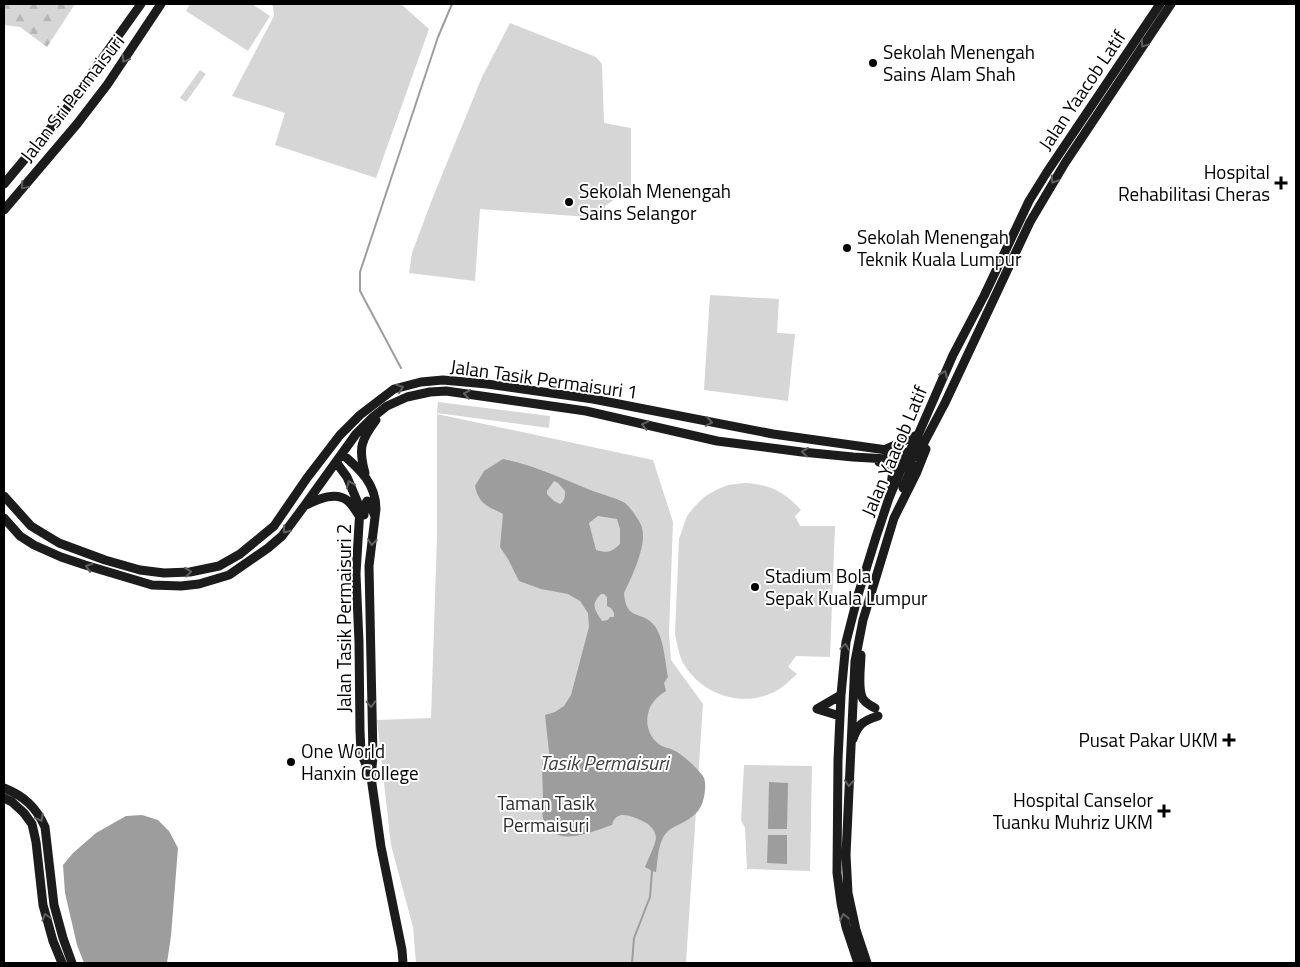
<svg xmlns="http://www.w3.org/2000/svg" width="1300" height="967" font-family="'Titillium Web',sans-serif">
	<defs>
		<pattern id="forest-firs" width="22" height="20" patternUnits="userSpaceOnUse" patternTransform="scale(1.25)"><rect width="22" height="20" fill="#d6d6d6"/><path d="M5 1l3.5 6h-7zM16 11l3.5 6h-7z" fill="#b6b6b6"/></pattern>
	</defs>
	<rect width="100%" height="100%" fill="#fff"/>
	<path fill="url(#forest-firs)" d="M4,4h71l-28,43 -27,-20 -16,-2z"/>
	<path fill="#d6d6d6" d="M190,4h62l18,12 -22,35 -62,-40z
		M270,4h131l28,25 -53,149 -101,-33 10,-32 -53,-17 42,-80 -1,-10z
		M510,23l86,34 6,7 2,59 27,5v64l-13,5 -13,9 -3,12 -122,-9 -5,72 -66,-8 3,-20 19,-51 51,-125z
		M200,70l6,4 -20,28 -6,-4z
		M710,295l69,4 -2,34 18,1 -7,67 -84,-11z
		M438,402l112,14 -1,12 -112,-15z
		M437,414l216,46 20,62 -4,111 2,27 32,44 -17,259h-270l-3,-36 -22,-82 -14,-125 54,-2 6,-182z
		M744,483c25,1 40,8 57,27l-6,6 5,10h35l-5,131 -34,-1 -8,11 9,7c-8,7 -15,15 -25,19 -33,15 -73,0 -90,-32 -4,-9 -5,-18 -7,-27l4,-95 8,-23 7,-9 10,-10 12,-7 12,-5z
		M744,765l68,1 -2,105 -63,-2 -2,-41 -4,-8z"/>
	<path fill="#9d9d9d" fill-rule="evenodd" d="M503,459c31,6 60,20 90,32 8,3 26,8 32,12 5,4 16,19 17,25 5,17 -10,49 -18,65 2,29 18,17 30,32 10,13 11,36 14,52l-4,6 2,8c-9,6 -16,12 -18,23 -3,13 3,26 14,32 4,2 8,2 11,4 7,2 28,21 31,28 2,5 1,14 0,19 -3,15 -11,20 -24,27 -4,2 -9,4 -13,8 -9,9 -9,27 -11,40l-4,-1 -7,-4c3,-8 11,-23 11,-30 -2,-12 -12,-16 -23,-20 -9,-3 -18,-4 -21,8 -21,7 -59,25 -69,-7 -1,-4 0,-11 0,-16 0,-13 -1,-26 -1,-39l8,-2 -5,-46 10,-3 9,-6 7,-11 18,-68 -1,-14 -8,-12 -12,-7 -27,-5 -22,-8 -11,-22 -8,-12 3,-33c-15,-8 -24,-9 -28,-28l9,-15zM554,481l4,2 7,8c0,5 0,10 -5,13l-6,-3 -7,-7v-3zM598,516l19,3 3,10v15c-9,9 -13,9 -24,6l-7,-27zM601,594h3l3,3v9l4,2 3,5v4h-4l-2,3 -6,1c-7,-11 -12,-16 -1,-27z
		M769,782l19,1 -1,46h-19z
		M142,815l16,5 11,11 9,17 -7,88 -4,27h-83l-7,-18 -12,-52 -2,-28 10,-12 23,-20 30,-17z
		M768,835h19v29l-20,-1z"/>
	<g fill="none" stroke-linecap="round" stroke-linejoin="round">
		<path stroke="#9d9d9d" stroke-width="2" d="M401,368l-41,-77v-19l78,-235 14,-33
			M632,963l2,-25 16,-41 2,-26"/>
		<path stroke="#1c1c1c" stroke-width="9" d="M4,184l60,-72 77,-108
			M4,210l73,-86 30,-39 54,-81
			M944,405l86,-183 35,-59 106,-159
			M886,449l31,-14
			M342,454c18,15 34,30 34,55l-7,57 4,191 -2,20 10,70 21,103 1,13
			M336,462l11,15 13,31 -4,66 3,68 1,89 1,21 9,23
			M879,462l8,1 6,7 -2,15
			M365,473c-7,-25 -4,-33 11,-53
			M903,488c4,-10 12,-23 7,-33
			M4,496l27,30 28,17 46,17 35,10 24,3 26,-1 29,-6 21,-12 34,-28 33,-48 33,-43 20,-20 34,-26 27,-7 22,-2 44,4 106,15 180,35 135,19
			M306,505c13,-6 30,-14 42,-4 5,4 8,11 12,16
			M364,515l1,-10 2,-4 3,1 4,12
			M4,518l16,18 14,9 27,12 24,8 67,20 29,1 18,-2 30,-9 39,-27 14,-12 23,-31 51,-71 17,-17 14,-11 20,-9 23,-5 16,-1 140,20 131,30 85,11 51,5 52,3 12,-4 29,-55
			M861,655c0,11 -4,34 2,44 3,4 8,7 12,9
			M817,709l24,-14
			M817,709l23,7
			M853,739c5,-15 10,-18 25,-23
			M4,788c20,8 32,19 41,39l9,78 9,33 9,25
			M4,798l8,4 12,11 8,11 4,18 7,63 10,36 9,22
			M858,963l-12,-36 -5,-24 -4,-30 1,-113 3,-65 5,-53 12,-47 18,-58 13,-39 16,-38 13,-25 35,-80 31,-59 45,-95 18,-29 113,-168
			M867,963l-11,-33 -8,-37 -2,-38 9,-194 8,-41 31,-102 22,-44 10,-25"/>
	</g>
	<defs><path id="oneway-chevron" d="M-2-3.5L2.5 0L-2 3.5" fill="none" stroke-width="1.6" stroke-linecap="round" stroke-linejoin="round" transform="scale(1.25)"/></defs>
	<g stroke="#606060">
		<use href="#oneway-chevron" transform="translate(1144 44) rotate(124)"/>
		<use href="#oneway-chevron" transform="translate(125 59) rotate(123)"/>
		<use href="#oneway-chevron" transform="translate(1054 180) rotate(122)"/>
		<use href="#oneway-chevron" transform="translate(24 186) rotate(130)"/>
		<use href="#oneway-chevron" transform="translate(944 374) rotate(-66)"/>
		<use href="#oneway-chevron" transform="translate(400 388) rotate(-19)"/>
		<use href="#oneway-chevron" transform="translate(467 394) rotate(-172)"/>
		<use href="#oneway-chevron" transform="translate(709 422) rotate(11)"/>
		<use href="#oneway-chevron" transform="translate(645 425) rotate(-167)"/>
		<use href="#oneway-chevron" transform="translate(805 452) rotate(-174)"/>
		<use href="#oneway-chevron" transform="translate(350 484) rotate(-113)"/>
		<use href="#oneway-chevron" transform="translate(286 530) rotate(129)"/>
		<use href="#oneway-chevron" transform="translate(372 542) rotate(97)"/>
		<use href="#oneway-chevron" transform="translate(89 567) rotate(-162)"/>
		<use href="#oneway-chevron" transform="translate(188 572) rotate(-6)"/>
		<use href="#oneway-chevron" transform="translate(845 647) rotate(-82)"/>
		<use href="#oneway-chevron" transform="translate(371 704) rotate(88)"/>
		<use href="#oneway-chevron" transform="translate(849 783) rotate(93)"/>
		<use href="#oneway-chevron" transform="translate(40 818) rotate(62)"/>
		<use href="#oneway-chevron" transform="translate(46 917) rotate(-106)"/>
		<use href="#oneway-chevron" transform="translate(844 917) rotate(-102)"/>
	</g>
	<g fill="#000" stroke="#fff" stroke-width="2">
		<circle cx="873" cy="63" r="5"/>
		<path d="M1278.5 175.5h5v5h5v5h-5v5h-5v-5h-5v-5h5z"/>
		<circle cx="569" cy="202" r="5"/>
		<circle cx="847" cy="248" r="5"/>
		<circle cx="755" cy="587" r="5"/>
		<path d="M1226.5 732.5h5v5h5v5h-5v5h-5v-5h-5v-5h5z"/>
		<circle cx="291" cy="762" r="5"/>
		<path d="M1161.5 803.5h5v5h5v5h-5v5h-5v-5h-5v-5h5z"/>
	</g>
	<g text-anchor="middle" stroke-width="4" stroke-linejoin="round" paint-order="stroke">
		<g font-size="19" fill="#000" stroke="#fff" text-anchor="start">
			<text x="883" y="59">Sekolah Menengah<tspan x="883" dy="22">Sains Alam Shah</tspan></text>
			<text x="1270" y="179" text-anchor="end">Hospital<tspan x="1270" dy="22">Rehabilitasi Cheras</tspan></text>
			<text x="579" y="198">Sekolah Menengah<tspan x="579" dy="22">Sains Selangor</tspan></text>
			<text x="857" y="244">Sekolah Menengah<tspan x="857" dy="22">Teknik Kuala Lumpur</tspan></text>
			<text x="765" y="583">Stadium Bola<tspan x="765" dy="22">Sepak Kuala Lumpur</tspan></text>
			<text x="1218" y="747" text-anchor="end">Pusat Pakar UKM</text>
			<text x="301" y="758">One World<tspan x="301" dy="22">Hanxin College</tspan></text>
			<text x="1153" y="807" text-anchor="end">Hospital Canselor<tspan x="1153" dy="22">Tuanku Muhriz UKM</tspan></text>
		</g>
		<g font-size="19" fill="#000" stroke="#fff">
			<text transform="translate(1082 90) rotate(-56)" y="7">Jalan Yaacob Latif</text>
			<text transform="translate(72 98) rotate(-52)" y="7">Jalan Sri Permaisuri</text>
			<text transform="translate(544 379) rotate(8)" y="7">Jalan Tasik Permaisuri 1</text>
			<text transform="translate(894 451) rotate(-67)" y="7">Jalan Yaacob Latif</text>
			<text transform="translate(344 618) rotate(-90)" y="7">Jalan Tasik Permaisuri 2</text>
		</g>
		<g font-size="19" fill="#2d2d2d" stroke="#fff">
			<text x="546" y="810">Taman Tasik<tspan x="546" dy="22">Permaisuri</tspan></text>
		</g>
		<g font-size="20" font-style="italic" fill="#3e3e3e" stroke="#fff">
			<text x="604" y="770">Tasik Permaisuri</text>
		</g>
	</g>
	<rect width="1300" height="967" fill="none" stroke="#000000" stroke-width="10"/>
</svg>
